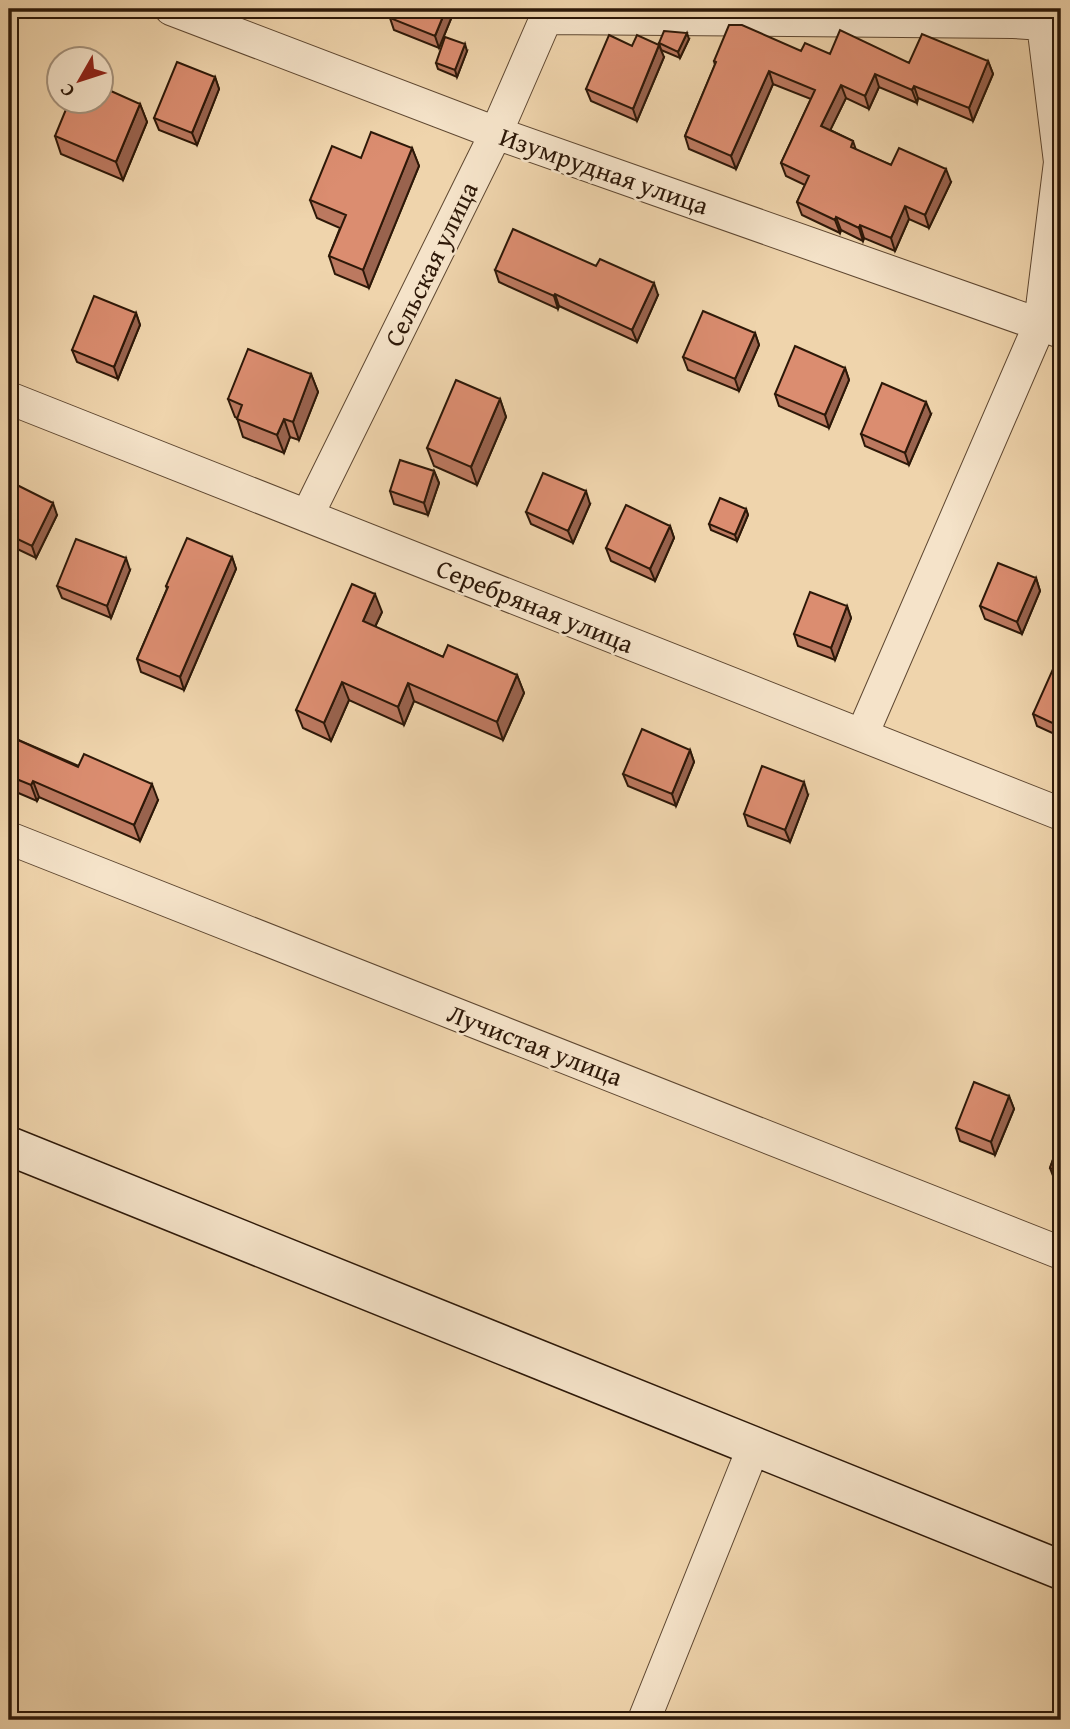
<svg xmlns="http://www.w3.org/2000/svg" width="1070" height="1729" font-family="'Gentium Book Plus',serif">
	<rect width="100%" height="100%" fill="#efd4ac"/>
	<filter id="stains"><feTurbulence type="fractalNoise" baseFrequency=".00286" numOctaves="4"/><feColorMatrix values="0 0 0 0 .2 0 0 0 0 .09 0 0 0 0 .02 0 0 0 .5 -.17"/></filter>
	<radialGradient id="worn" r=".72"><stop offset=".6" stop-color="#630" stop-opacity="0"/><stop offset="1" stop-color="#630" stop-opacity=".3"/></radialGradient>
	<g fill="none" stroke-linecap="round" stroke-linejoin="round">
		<defs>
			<path id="minor" d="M171,9l325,124 565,199
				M546,18l467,4 30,2 18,5
				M9,398l1052,416
				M307,516l189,-383 50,-115v-9
				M862,735l178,-411 20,-162 -17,-138 1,-15
				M9,838l1052,415
				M644,1720l110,-274"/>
			<path id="secondary" d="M9,1146l1052,424"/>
		</defs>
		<use href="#minor" stroke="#5e4731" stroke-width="34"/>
		<use href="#secondary" stroke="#2d1808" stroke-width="41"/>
		<use href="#minor" stroke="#f5e3c9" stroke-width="32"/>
		<use href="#secondary" stroke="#f5e3c9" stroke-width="38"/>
	</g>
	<path fill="#bc7960" stroke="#2d1808" stroke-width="2" d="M455,9l-16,39 -45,-18 -4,-12z
		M689,39l-9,19 -19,-8 -2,-7z
		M632,46l32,11 -27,64 -46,-20 -5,-12z
		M467,51l-10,26 -19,-8 -2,-6z
		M801,51l108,12 79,-2 5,13 -20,47 -55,-23 -1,5 -38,-16 -10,22 -23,-11 -16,32 23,11 3,9 35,15 60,17 -22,46 -20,-9 -14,32 -31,-13 -1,3 -22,-11 -1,3 -38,-18 -5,-13 8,-17 -19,-9 -5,-13 30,-64 -38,-15 -37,85 -47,-20 -4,-13 30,-71 -1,-4z
		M215,77l4,12 -22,56 -38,-15 -5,-12z
		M140,104l7,18 -24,58 -62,-26 -6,-18z
		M412,148l7,18 -50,122 -34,-14 -6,-18 11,-28 -23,-10 -7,-18 51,-42z
		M495,270l163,25 -21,47 -78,-36 -1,3 -59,-27z
		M136,313l4,12 -22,54 -41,-17 -5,-12z
		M755,333l4,12 -20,46 -51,-21 -5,-13z
		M845,368l4,12 -20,48 -50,-22 -4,-12z
		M311,374l7,18 -19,48 -9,-3 -6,16 -41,-16 -6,-19 -2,-1 -7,-18z
		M500,399l6,18 -29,68 -43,-19 -7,-18z
		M931,414l-22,51 -44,-19 -4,-12z
		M434,471l5,12 -11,32 -34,-11 -4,-13z
		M9,481l48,34 -21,43 -27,-13z
		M590,504l-17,39 -42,-19 -5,-12z
		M746,509l2,6 -11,26 -26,-11 -2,-6z
		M670,526l4,12 -19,43 -44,-20 -5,-13z
		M232,557l4,12 -52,121 -43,-18 -4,-13 30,-70 -1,-3z
		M130,570l-19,48 -49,-20 -5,-12z
		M1036,578l4,13 -18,43 -37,-15 -5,-13z
		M847,606l4,12 -16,42 -37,-14 -4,-12z
		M382,612l-7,15 68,30 74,18 7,18 -21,47 -89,-39 -10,24 -55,-25 -18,41 -28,-13 -7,-18z
		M1061,673v64l-24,-11 -4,-12z
		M9,736l149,64 -18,41 -101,-44 -2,4 -28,-12z
		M690,750l4,12 -18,44 -48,-20 -5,-12z
		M808,795l-18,47 -42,-16 -4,-12z
		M1009,1096l5,13 -19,46 -35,-14 -4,-13z
		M1061,1137v46l-6,-2 -5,-13z"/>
	<path fill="#99634e" stroke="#2d1808" stroke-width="2" d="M446,9h9l-16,39 -4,-12z
		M687,33l2,6 -9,19 -2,-6z
		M465,44l2,7 -10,26 -2,-7z
		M659,45l5,12 -27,64 -4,-12z
		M988,61l5,13 -20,47 -4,-13z
		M769,71l4,13 -37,85 -5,-13z
		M875,74l4,13 -10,22 -4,-13z
		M215,77l4,12 -22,56 -5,-12z
		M841,85l5,13 -20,41 -5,-13z
		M914,86l4,12 -1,5 -5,-13z
		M140,104l7,18 -24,58 -7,-18z
		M412,148l7,18 -50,122 -6,-18z
		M946,169l5,13 -22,46 -4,-13z
		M905,206l4,13 -14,32 -4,-13z
		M836,217l5,13 -1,3 -5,-13z
		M860,225l4,13 -1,3 -4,-13z
		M654,283l4,12 -21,47 -5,-12z
		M555,294l4,12 -1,3 -4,-13z
		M136,313l4,12 -22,54 -4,-12z
		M755,333l4,12 -20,46 -4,-12z
		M845,368l4,12 -20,48 -4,-13z
		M311,374l7,18 -19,48 -6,-18z
		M500,399l6,18 -29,68 -6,-18z
		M926,402l5,12 -22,51 -4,-12z
		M284,419l6,18 -6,16 -7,-18z
		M434,471l5,12 -11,32 -4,-12z
		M586,491l4,13 -17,39 -5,-12z
		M53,503l4,12 -21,43 -4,-12z
		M746,509l2,6 -11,26 -2,-6z
		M670,526l4,12 -19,43 -5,-12z
		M232,557l4,12 -52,121 -4,-13z
		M126,558l4,12 -19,48 -4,-12z
		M1036,578l4,13 -18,43 -5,-12z
		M375,594l7,18 -13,27 -6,-18z
		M847,606l4,12 -16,42 -4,-12z
		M517,675l7,18 -21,47 -6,-18z
		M342,682l7,18 -18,41 -7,-18z
		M408,683l6,18 -10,24 -6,-18z
		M690,750l4,12 -18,44 -4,-12z
		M33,781l6,16 -2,4 -6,-16z
		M804,782l4,13 -18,47 -5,-12z
		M152,784l6,16 -18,41 -6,-16z
		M1009,1096l5,13 -19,46 -4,-13z"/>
	<path fill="#db8d70" stroke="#2d1808" stroke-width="2" d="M393,9h53l-11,27 -45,-18z
		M729,25h13l59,26 4,-8 25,11 10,-24 69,33 13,-29 66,27 -19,47 -55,-22 -2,4 -37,-16 -10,22 -24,-11 -20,41 32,15 -2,6 40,18 8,-17 47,21 -21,46 -20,-9 -14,32 -31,-13 -1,3 -23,-11 -1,3 -38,-18 12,-26 -28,-13 34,-73 -46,-19 -38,85 -46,-20 31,-74 -2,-1z
		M664,31l23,2 -9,19 -19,-9z
		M609,35l23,11 5,-11 22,10 -26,64 -47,-20z
		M445,37l20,7 -10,26 -19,-7z
		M177,62l38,15 -23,56 -38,-15z
		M102,87l38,17 -24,58 -61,-26 14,-34h33z
		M371,132l41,16 -49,122 -34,-14 17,-41 -36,-15 22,-54 29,12z
		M513,229l83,37 4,-7 54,24 -22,47 -77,-36 -1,2 -59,-26z
		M94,296l42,17 -22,54 -42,-17z
		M703,311l52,22 -20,46 -52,-22z
		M795,346l50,22 -20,47 -50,-21z
		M248,349l63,25 -18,48 -9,-3 -7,16 -40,-16 5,-14 -14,-6z
		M456,380l44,19 -29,68 -44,-19z
		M882,383l44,19 -21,51 -44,-19z
		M400,460l34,11 -10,32 -34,-12z
		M543,473l43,18 -18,40 -42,-19z
		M9,481l44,22 -21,43 -23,-11z
		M720,498l26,11 -11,26 -26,-11z
		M626,505l44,21 -20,43 -44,-21z
		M187,538l45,19 -52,120 -43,-18 31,-72 -2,-1z
		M76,539l50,19 -19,48 -50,-20z
		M998,563l38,15 -19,44 -37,-16z
		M352,584l23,10 -12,27 80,36 5,-12 69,30 -20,47 -89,-39 -10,24 -56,-25 -18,41 -28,-13z
		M810,592l37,14 -16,42 -37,-14z
		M1053,669l8,4v54l-28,-13z
		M642,729l48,21 -18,44 -49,-20z
		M9,736l69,31 6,-13 68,30 -18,41 -101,-44 -2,4 -22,-9z
		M762,766l42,16 -19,48 -41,-16z
		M974,1082l35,14 -18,46 -35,-14z
		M1061,1137v35l-11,-4z"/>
	<g text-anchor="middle" stroke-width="5" stroke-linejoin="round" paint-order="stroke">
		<g font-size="26" fill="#2d1808" stroke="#f5e3c9">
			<text transform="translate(604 171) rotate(19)" y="9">Изумрудная улица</text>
			<text transform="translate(431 264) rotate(-64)" y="9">Сельская улица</text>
			<text transform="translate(535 606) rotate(22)" y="9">Серебряная улица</text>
			<text transform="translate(535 1045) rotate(21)" y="9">Лучистая улица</text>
		</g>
	</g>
	<rect width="1070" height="1729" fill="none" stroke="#efd4ac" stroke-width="35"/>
	<rect x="10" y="10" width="1049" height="1708" fill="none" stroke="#2d1808" stroke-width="3.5"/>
	<rect x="18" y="18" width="1035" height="1694" fill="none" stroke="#2d1808" stroke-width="2"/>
	<g transform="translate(80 80) rotate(231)"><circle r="33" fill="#f5e3c9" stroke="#a5927c" stroke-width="2"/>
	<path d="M0-5L12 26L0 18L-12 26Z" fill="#8f2418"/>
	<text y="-10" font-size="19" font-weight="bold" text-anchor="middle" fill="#2d1808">С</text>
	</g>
	<rect width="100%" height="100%" filter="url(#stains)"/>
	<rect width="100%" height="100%" fill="url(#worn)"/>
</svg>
